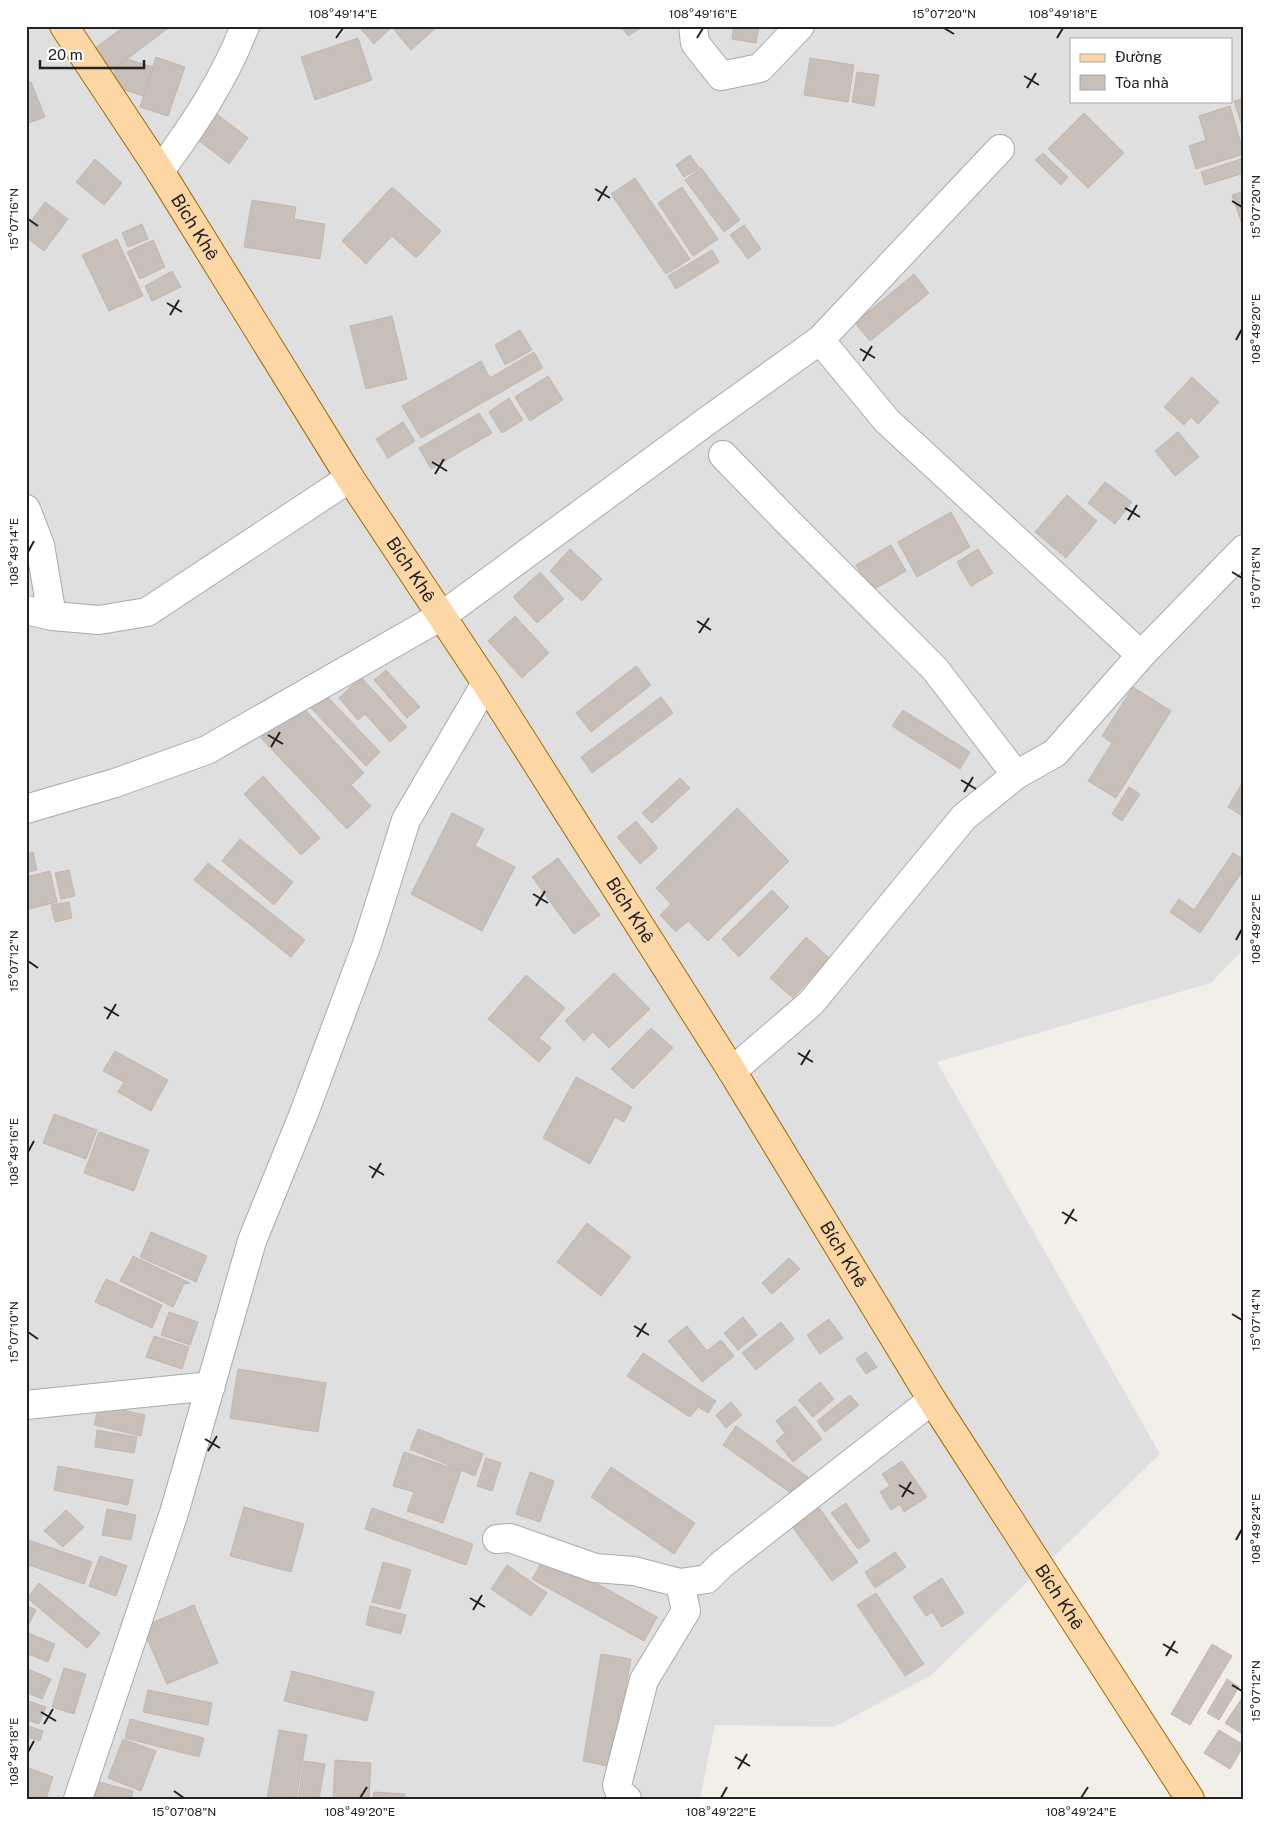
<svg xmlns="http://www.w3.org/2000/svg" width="1270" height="1825" font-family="'Public Sans',sans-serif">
	<rect width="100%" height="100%" fill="#f2efe9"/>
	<path fill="#e0dfdf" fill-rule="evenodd" d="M26,26h1218v923l-33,34 -274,79 223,392 -230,222 -96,51 -119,-2 -15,74h-674zM1071,39h160v62h-160z"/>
	<path fill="#c7bfb8" stroke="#c4b6ab" d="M125,26h46l-60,45 -17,-22z
		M361,26h30l1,1 -18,17 -14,-16z
		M391,26h20l-11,11z
		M411,26h27l-27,24 -11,-13z
		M621,26h23l-16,10z
		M734,26h25l-3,17 -24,-4z
		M358,38l14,42 -57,20 -14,-43z
		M156,57l29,10 -17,49 -28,-9z
		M810,58l44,7 -6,37 -44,-7z
		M127,59l26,8 -10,29 -33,-11 6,-17z
		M857,72l22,3 -5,31 -22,-4z
		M31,82l14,35 -19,7v-41z
		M1244,98v34l-10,-31z
		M1230,106l14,48 -48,15 -7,-23 17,-6 -7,-24z
		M1084,113l40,40 -36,35 -40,-39z
		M217,114l31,24 -19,26 -31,-24z
		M1043,153l25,24 -7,8 -26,-25z
		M690,155l9,13 -15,9 -8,-12z
		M1244,158v15l-39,12 -4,-13z
		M95,159l27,24 -18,22 -28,-23z
		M701,168l39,52 -16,12 -39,-52z
		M635,178l55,81 -24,15 -55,-80z
		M392,187l49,44 -25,27 -24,-22 -26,28 -24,-23z
		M682,187l36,52 -25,17 -35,-53z
		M1244,191v39l-12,-35z
		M252,200l44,7 -2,12 31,5 -5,35 -76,-12z
		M45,202l23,17 -24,32 -18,-14v-9z
		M142,224l6,15 -20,8 -6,-14z
		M744,225l17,24 -13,10 -18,-24z
		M117,239l26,57 -34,15 -27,-56z
		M153,240l12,27 -25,12 -13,-27z
		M712,250l7,12 -43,27 -8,-13z
		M172,271l9,16 -29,14 -7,-15z
		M914,274l15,19 -59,48 -15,-18z
		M392,316l15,63 -41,10 -16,-63z
		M520,330l12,20 -27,15 -10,-20z
		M534,352l9,16 -122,70 -19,-32 79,-45 9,17z
		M548,376l15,24 -33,21 -15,-24z
		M1192,377l27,25 -21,22 -7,-7 -7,8 -20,-18z
		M509,398l14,22 -21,13 -13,-21z
		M479,413l13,20 -61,36 -12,-21z
		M403,422l12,19 -27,17 -12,-19z
		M1178,432l21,25 -24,19 -20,-25z
		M1105,482l27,20 -17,22 -27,-21z
		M1067,495l30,26 -31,37 -31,-26z
		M951,512l19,35 -53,30 -19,-35z
		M891,545l15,26 -35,20 -15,-26z
		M570,549l32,30 -20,22 -32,-30z
		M978,549l15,24 -22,13 -14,-24z
		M540,572l24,27 -27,24 -24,-26z
		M515,616l34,37 -27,25 -34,-37z
		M636,666l15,19 -60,47 -15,-19z
		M386,670l34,37 -13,11 -33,-38z
		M361,677l46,50 -17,15 -25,-28 -7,6 -19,-22z
		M1133,687l38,24 -55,87 -28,-17 24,-38 -10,-7z
		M324,693l56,59 -14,14 -56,-59z
		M661,697l12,16 -81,60 -11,-16z
		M299,703l65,70 -13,12 20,21 -24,23 -86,-91z
		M903,710l67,42 -10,17 -68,-43z
		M263,776l57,62 -19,17 -57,-61z
		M680,778l10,10 -38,35 -10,-10z
		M1244,780v37l-16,-10z
		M1129,787l11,7 -18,27 -10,-7z
		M737,808l52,53 -81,80 -20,-20 -12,11 -16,-17 11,-11 -15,-16z
		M452,813l32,16 -9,17 40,21 -33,64 -71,-37z
		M636,821l22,27 -18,16 -23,-27z
		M240,839l53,43 -19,23 -52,-44z
		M33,852l4,18 -11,3v-19z
		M1233,853l11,7v9l-44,64 -30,-21 9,-13 15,11z
		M558,858l42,57 -26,19 -42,-57z
		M208,863l97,77 -14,17 -97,-77z
		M69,870l6,26 -14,3 -6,-26z
		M50,871l7,31 -31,8v-33z
		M772,890l17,17 -50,50 -17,-18z
		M69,902l3,16 -17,4 -4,-17z
		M806,937l23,21 -36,40 -23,-20z
		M614,973l36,36 -41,39 -16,-16 -9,9 -19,-20z
		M526,975l39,33 -26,30 12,10 -12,14 -51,-43z
		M651,1028l22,20 -40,41 -22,-20z
		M115,1051l53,29 -17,31 -33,-19 6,-10 -21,-11z
		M576,1077l56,30 -8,15 -9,-5 -25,47 -47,-26z
		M54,1114l43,16 -11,29 -43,-16z
		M99,1132l50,18 -15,41 -50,-18z
		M587,1223l44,34 -30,39 -44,-34z
		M151,1232l56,24 -11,26 -56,-25z
		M133,1256l57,27 -6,1 -11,23 -53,-26z
		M789,1258l11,11 -28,25 -10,-11z
		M106,1279l56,26 -10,23 -57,-26z
		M169,1312l29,10 -8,23 -29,-10z
		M743,1317l14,18 -19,15 -14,-17z
		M829,1319l14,19 -23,16 -13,-19z
		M781,1322l13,17 -38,31 -14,-17z
		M687,1326l20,25 14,-11 13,16 -32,26 -34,-41z
		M154,1336l35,11 -7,22 -36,-12z
		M866,1352l11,15 -11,7 -10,-15z
		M643,1353l73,48 -8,12 -10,-6 -8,10 -63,-41z
		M238,1369l88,14 -8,49 -88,-14z
		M820,1382l14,17 -21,18 -15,-17z
		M850,1395l9,10 -34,27 -8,-11z
		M731,1402l11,13 -16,13 -10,-13z
		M99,1405l46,10 -4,21 -47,-11z
		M795,1406l27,33 -29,23 -17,-21 9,-8 -9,-12z
		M736,1426l72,51 -13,19 -72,-51z
		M418,1429l65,25 -8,22 -65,-27z
		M97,1430l40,7 -3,16 -39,-6z
		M404,1452l57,19 -18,52 -36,-12 7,-19 -21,-6z
		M486,1458l15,5 -9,28 -15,-5z
		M902,1461l25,36 -23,15 -4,-8 -9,6 -11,-18 10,-6 -8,-12z
		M58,1466l75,14 -5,25 -74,-15z
		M611,1467l84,56 -21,31 -83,-57z
		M530,1472l24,9 -14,41 -24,-8z
		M846,1503l24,38 -12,8 -27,-36z
		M817,1505l41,57 -26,19 -41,-56z
		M244,1507l60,17 -13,48 -61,-16z
		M372,1508l101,36 -7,21 -101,-36z
		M107,1509l29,6 -5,25 -29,-5z
		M66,1510l18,17 -21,20 -19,-16z
		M26,1539l66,23 -8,22 -58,-20z
		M895,1552l11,15 -31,21 -10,-16z
		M546,1555l111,62 -13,24 -112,-62z
		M100,1556l27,10 -11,30 -27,-10z
		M383,1562l28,8 -11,39 -28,-7z
		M507,1565l40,28 -16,23 -40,-27z
		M942,1578l22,35 -22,14 -10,-15 -6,4 -13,-19z
		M39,1583l61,50 -13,15 -60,-50z
		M876,1593l48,71 -19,12 -48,-71z
		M26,1605l10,5 -10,20z
		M194,1605l24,58 -51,21 -25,-57z
		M370,1606l36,9 -5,19 -35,-9z
		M26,1632l29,12 -7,18 -22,-9z
		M1212,1644l20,12 -42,69 -19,-11z
		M601,1654l30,5 -19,108 -29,-6z
		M26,1668l25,11 -9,20 -16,-7z
		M64,1668l22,6 -12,40 -22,-7z
		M292,1671l82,21 -7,29 -83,-20z
		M1227,1679l12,8 -20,33 -12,-7z
		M148,1690l64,13 -4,22 -65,-13z
		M1244,1695v40l-19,-12z
		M26,1700l20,7 -7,17 -13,-4z
		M130,1719l74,19 -5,19 -74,-19z
		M26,1725l17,6 -3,10 -14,-4z
		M279,1730l28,5 -11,64h-29z
		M1219,1730l25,15 -14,24 -26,-16z
		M123,1739l33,12 -15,40 -33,-13z
		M335,1760l36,3 -2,36h-36z
		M304,1761l21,3 -6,35h-21z
		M26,1767l27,10 -7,22h-8l-12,-4z
		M99,1782l34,9 -2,8h-37z
		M374,1792l31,2v5h-32z"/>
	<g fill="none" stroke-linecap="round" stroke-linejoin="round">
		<defs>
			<path id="minor" d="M693,26l2,17 26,33 39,-8 40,-42
				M160,171c33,-45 65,-92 85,-145
				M820,340l67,81 254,234
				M723,455l62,64 150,150 81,106
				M26,509l14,36 12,71
				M26,610l26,6 47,4 48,-8 203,-134
				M26,809l89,-26 92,-33 236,-135 264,-194 113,-81 180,-191
				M732,1071l79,-68 153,-186 52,-42 39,-22 86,-98 103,-106
				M26,1405l185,-19
				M497,1539l13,-1 85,30 39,3 46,12 27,-4 14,-14 211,-165
				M78,1799l96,-286 78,-272 52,-128 63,-169 39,-124 80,-137
				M627,1799l-7,-6 -3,-8 27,-105 42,-69 -6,-28"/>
			<g id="major">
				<path id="s1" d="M64,26l96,145 190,307 136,205 246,388 200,329 258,399"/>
			</g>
		</defs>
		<use href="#minor" stroke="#a9a9a9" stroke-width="30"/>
		<use href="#major" stroke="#a06b00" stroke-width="30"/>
		<use href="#minor" stroke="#fff" stroke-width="28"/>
		<use href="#major" stroke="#fcd6a4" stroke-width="28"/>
	</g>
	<path fill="none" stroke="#222" stroke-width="2" d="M944,28l10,6M336,38l7,-10M697,38l6,-10M1057,38l6,-10M1024,76l15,9M1027,88l9,-15M595,189l15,9M598,201l9,-15M1232,201l10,6M28,219l10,7M167,303l15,9M170,315l9,-15M1236,340l6,-11M860,349l15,9M863,361l9,-15M432,462l15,9M435,474l9,-15M1125,508l15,9M1128,520l9,-15M28,552l6,-11M1232,572l10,6M697,621l14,9M699,633l10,-15M268,735l15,9M271,747l9,-15M961,780l15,9M964,792l9,-15M533,894l15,9M536,906l9,-15M1236,940l6,-11M28,961l10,7M104,1007l15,9M107,1019l9,-15M798,1053l15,9M801,1065l9,-15M28,1152l6,-11M369,1166l15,9M372,1178l9,-15M1062,1212l15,9M1065,1224l9,-15M1232,1314l10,6M634,1326l15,9M28,1332l10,7M637,1337l9,-14M205,1439l15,9M208,1451l9,-15M899,1485l15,9M902,1497l9,-15M1236,1540l6,-11M470,1598l15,9M473,1610l9,-15M1163,1644l15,9M1166,1656l9,-15M1232,1685l10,6M41,1712l15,9M44,1724l9,-15M28,1752l6,-11M735,1757l15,9M738,1769l9,-15M174,1791l10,7M360,1798l7,-11M721,1798l6,-11M1081,1798l7,-11"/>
	<g text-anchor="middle" stroke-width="5" stroke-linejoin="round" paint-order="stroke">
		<g font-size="18" fill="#222" stroke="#fff">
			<text dy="6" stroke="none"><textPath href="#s1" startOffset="240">Bích Khê</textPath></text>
			<text dy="6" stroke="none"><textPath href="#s1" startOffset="645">Bích Khê</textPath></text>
			<text dy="6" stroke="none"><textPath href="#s1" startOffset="1050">Bích Khê</textPath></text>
			<text dy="6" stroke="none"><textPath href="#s1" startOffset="1455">Bích Khê</textPath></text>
			<text dy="6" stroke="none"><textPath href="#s1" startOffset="1860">Bích Khê</textPath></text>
		</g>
	</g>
	<rect width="1270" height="1825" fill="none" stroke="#ffffff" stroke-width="55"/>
	<rect x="1070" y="38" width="162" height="65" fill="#ffffff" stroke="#a7a7a7"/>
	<rect x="1080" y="54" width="25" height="8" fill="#fcd6a4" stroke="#a7a7a7"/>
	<text x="1115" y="62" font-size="15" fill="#222222">Đường</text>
	<rect x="1080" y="75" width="25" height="15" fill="#c7bfb8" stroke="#a7a7a7"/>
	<text x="1115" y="88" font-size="15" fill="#222222">Tòa nhà</text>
	<path d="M40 60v8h104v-8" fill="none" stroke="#222222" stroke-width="2.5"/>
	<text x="48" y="60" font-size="15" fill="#222222" stroke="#ffffff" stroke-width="4" paint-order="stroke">20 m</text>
	<rect x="28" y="28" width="1214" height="1770" fill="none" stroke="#222" stroke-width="2"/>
	<g font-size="12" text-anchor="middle" fill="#222">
		<text x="343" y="18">108°49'14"E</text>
		<text x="703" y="18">108°49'16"E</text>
		<text x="944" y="18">15°07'20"N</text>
		<text x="1063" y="18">108°49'18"E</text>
		<text transform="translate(1256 207) rotate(-90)" y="4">15°07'20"N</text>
		<text transform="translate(14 219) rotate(-90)" y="4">15°07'16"N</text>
		<text transform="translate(1256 329) rotate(-90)" y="4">108°49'20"E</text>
		<text transform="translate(14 552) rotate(-90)" y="4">108°49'14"E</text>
		<text transform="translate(1256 578) rotate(-90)" y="4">15°07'18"N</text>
		<text transform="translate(1256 929) rotate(-90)" y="4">108°49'22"E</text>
		<text transform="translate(14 961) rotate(-90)" y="4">15°07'12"N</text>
		<text transform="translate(14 1152) rotate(-90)" y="4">108°49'16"E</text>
		<text transform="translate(1256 1320) rotate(-90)" y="4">15°07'14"N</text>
		<text transform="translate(14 1332) rotate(-90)" y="4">15°07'10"N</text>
		<text transform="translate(1256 1529) rotate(-90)" y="4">108°49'24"E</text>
		<text transform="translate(1256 1691) rotate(-90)" y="4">15°07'12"N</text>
		<text transform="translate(14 1752) rotate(-90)" y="4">108°49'18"E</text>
		<text x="184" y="1816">15°07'08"N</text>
		<text x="360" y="1816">108°49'20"E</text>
		<text x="721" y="1816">108°49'22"E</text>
		<text x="1081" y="1816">108°49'24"E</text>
	</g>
</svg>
